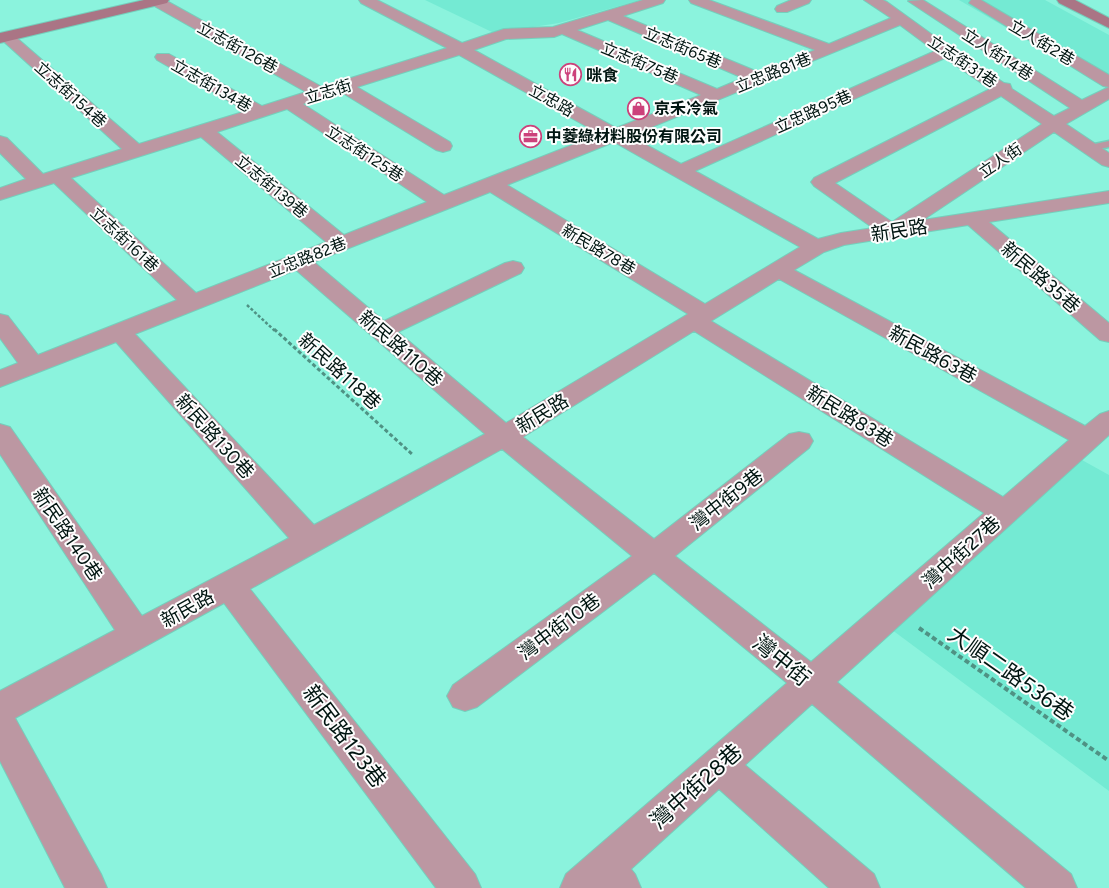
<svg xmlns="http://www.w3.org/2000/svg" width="1109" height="888" font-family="Figtree,'Noto Sans TC',sans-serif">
	<rect width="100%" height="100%" fill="#8bf3dd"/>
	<path fill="#74ead3" d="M425,0h215l-81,23 -65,10z
		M959,0h86l64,35v53z
		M1064,450l45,25v316l-237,-176z"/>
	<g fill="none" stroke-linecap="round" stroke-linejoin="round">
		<defs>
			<path id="lane" d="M1109,141v6l-20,4 -5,-3 1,-2z"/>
			<path id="street" d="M147,0h18l157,87 125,-39 -86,-45 -2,-3h18l85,43 42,-14 49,-2 90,-27h22l-2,3 -40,13 135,56 57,-22 -124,-47 -2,-3h20l120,44 62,-26 -27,-18h19l4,2 65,47 52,34 6,1 2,5 42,27 16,-8 -162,-107 15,-1 159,100 27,-13 -6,-1 -134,-83 2,-3h10l128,75v24l-43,25 43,29v14l-7,-2 -48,-33 -131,88 186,-29v12l-120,19 120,101v19l-9,-2 -132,-115 -124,20 -20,7 -30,18 291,156 15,-12 9,-3v24l-272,247 234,192 6,14h-51l-214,-184 -67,61 129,109 6,14h-51l-110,-99 -88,80 4,5 6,14h-81l6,-14 221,-191 -133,-110 -177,134 -12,4 -12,-4 -6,-11 6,-11 179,-129 -130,-107 -252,140 225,285 6,14h-45l-212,-285 -209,115 86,156 6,14h-42l-65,-127v-70l115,-61 -115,-176v-30l10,3 132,189 147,-78 -173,-196 -116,45v-17l18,-7 -18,-25v-24l8,2 30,39 139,-55 -123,-117 -54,17v-12l26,-9 -26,-26v-17l7,2 36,36 79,-25 -121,-110v-6h10l128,111 107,-33 -89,-51 -2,-3 2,-3h12l93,52 44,-14 -157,-89zM608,20l135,58 -26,11 -140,-59zM900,25l35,26 -254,113 -51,-28zM562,34l139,61 -85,33 -142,-78 32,-11 48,-2zM459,55l141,79 -156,61 -141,-91 38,-12 95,58 7,2 7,-2 2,-4 -2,-4 -93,-55zM945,58l45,31 -176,89 -3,4 3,4 59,42 -32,5 -23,6 -123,-68zM1001,96l41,28 -150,98 -57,-39zM287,109l140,93 -83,33 -127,-103zM201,137l125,105 -130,51 -125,-115zM614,142l186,105 -95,57 -198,-119zM490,192l198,122 -182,109 -108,-91 123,-59 3,-5 -3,-5 -8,-2 -8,2 -121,58 -70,-59zM296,270l189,164 -171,91 -179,-191zM779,279l290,161 -66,57 -292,-176zM694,331l290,182 -173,149 -136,-106 134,-108 4,-7 -4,-7 -10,-2 -10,2 -135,105 -131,-102z
				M791,0h20l-2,3 -22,9h-10l-2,-3 2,-3z"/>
			<path id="secondary" d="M144,0h25l-2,3 -167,40v-10z
				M1057,0h18l34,18v10l-50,-25z"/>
		</defs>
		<use href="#lane" stroke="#75cfbc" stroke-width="3"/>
		<use href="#street" stroke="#75cfbc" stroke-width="2"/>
		<use href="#secondary" stroke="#75cfbc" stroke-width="2"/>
		<path stroke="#4f9284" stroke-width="2.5" stroke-dasharray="3 2" stroke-linecap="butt" d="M247,305l28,26"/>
		<path stroke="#4f9284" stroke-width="3" stroke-dasharray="4 2.5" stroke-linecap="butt" d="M274,329l139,126"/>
		<path stroke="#4f9284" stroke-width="4" stroke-dasharray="5 3" stroke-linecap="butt" d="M919,628l190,133"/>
		<use href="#lane" fill="#bc97a2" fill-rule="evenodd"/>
		<use href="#street" fill="#bc97a2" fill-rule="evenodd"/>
		<use href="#secondary" fill="#aa7585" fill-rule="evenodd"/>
	</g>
	<defs>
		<symbol id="restaurant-ring" viewBox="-11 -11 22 22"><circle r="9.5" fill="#fdfdfd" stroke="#cc427b" stroke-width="1.5"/><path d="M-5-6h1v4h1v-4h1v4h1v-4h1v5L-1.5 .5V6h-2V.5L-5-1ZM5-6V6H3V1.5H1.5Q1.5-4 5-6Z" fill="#cc427b"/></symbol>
		<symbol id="shop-ring" viewBox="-11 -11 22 22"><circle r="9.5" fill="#fdfdfd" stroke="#cc427b" stroke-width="1.5"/><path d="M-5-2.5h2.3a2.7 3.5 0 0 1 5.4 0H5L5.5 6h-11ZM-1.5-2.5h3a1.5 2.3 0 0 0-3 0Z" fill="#cc427b"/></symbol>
		<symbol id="office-ring" viewBox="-11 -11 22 22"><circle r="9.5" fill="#fdfdfd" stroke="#cc427b" stroke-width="1.5"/><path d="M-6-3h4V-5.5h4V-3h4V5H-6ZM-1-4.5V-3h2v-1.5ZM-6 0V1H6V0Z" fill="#cc427b"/></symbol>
	</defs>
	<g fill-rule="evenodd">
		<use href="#restaurant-ring" x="558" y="62" width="25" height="25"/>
		<use href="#shop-ring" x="626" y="96" width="25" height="25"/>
		<use href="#office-ring" x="518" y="124" width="25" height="25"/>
	</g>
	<g text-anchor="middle" stroke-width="4" stroke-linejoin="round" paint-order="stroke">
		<g font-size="16" fill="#011511" stroke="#fdfdfd">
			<text transform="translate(1042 42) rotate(31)" y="6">立人街2巷</text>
			<text transform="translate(238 47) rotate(29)" y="6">立志街126巷</text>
			<text transform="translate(683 47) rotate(23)" y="6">立志街65巷</text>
			<text transform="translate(998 54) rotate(33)" y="6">立人街14巷</text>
			<text transform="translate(963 61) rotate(34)" y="6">立志街31巷</text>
			<text transform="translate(640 62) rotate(23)" y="6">立志街75巷</text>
			<text transform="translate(773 72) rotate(-22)" y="6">立忠路81巷</text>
			<text transform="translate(212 85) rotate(30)" y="6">立志街134巷</text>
			<text transform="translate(328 91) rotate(-17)" y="6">立志街</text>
			<text transform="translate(71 94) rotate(42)" y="6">立志街154巷</text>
			<text transform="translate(552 100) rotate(29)" y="6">立忠路</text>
			<text transform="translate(813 111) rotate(-24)" y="6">立忠路95巷</text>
			<text transform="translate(365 153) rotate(33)" y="6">立志街125巷</text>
			<text transform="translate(1000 160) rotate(-34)" y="6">立人街</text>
			<text transform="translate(272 186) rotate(40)" y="6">立志街139巷</text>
			<text transform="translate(125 239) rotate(43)" y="6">立志街161巷</text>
			<text transform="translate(599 249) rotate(31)" y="6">新民路78巷</text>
			<text transform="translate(307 257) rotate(-22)" y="6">立忠路82巷</text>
		</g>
		<g font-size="16" font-weight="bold" fill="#011511" stroke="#fdfdfd" text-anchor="start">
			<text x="586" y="81">咪食</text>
			<text x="654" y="114">京禾冷氣</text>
			<text x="546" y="142">中菱綠材料股份有限公司</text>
		</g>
		<g font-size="19" fill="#011511" stroke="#fdfdfd">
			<text transform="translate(899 230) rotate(-9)" y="7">新民路</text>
			<text transform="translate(1041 277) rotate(41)" y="7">新民路35巷</text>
			<text transform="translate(401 348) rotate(41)" y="7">新民路110巷</text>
			<text transform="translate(933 354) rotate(29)" y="7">新民路63巷</text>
			<text transform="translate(340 371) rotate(42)" y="7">新民路118巷</text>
			<text transform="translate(542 413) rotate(-31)" y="7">新民路</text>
			<text transform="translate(850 416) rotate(32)" y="7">新民路83巷</text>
			<text transform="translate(215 436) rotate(48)" y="7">新民路130巷</text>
			<text transform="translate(726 499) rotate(-38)" y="7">灣中街9巷</text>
			<text transform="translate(68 534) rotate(56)" y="7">新民路140巷</text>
			<text transform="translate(961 552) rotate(-42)" y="7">灣中街27巷</text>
			<text transform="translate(187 608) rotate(-29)" y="7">新民路</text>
			<text transform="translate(559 626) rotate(-37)" y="7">灣中街10巷</text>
		</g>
		<g font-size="22" fill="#011511" stroke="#fdfdfd">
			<text transform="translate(782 660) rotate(39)" y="8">灣中街</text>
			<text transform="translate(1011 673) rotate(35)" y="8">大順二路536巷</text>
			<text transform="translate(345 736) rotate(53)" y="8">新民路123巷</text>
			<text transform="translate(696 786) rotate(-42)" y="8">灣中街28巷</text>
		</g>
	</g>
</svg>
